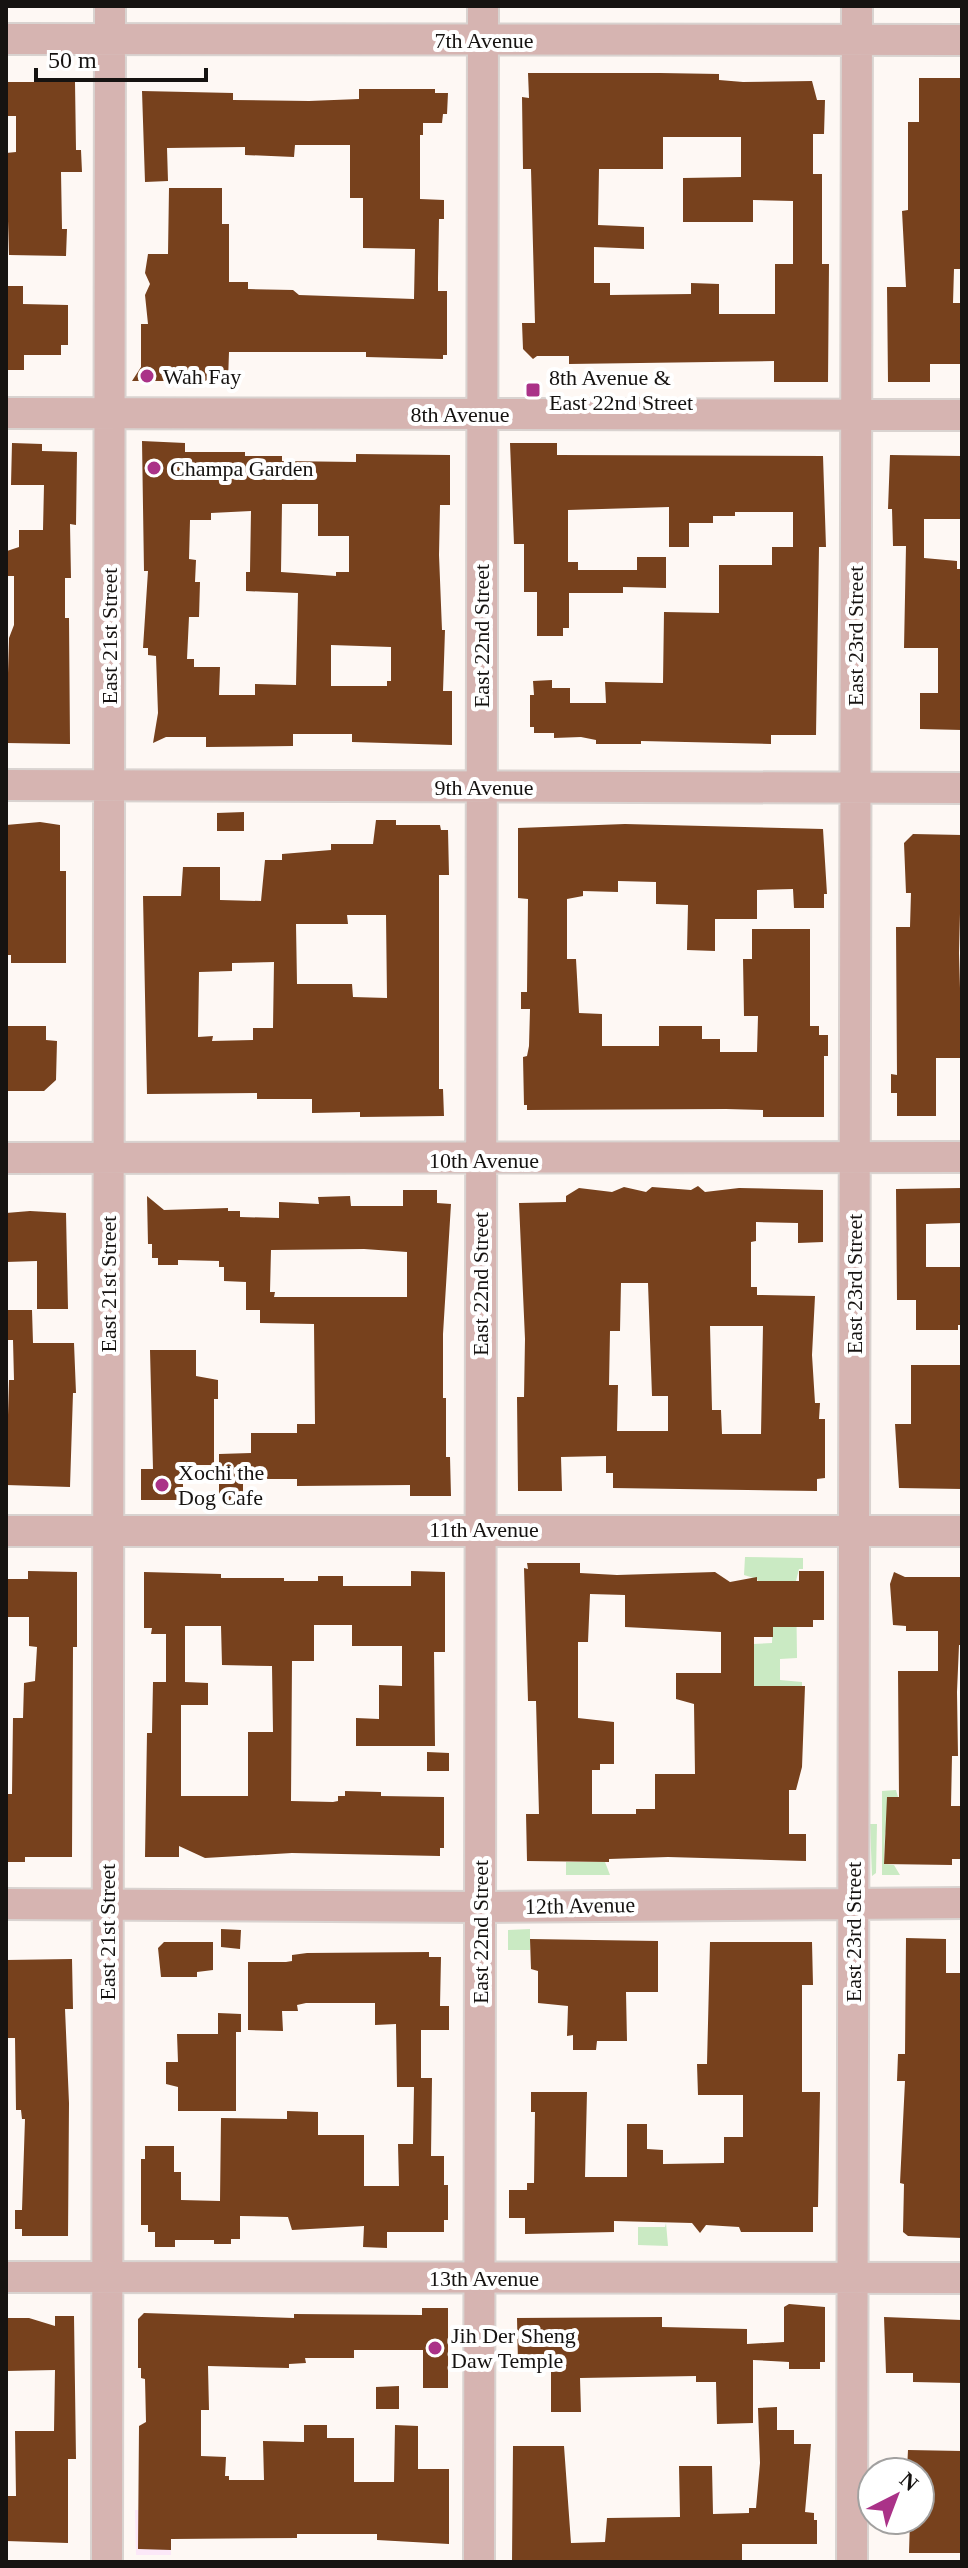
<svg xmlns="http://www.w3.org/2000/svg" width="968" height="2568" font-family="Georgia,serif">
	<rect width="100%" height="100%" fill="#fef8f4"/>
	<path fill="#fce8f8" d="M135,2510h35l1,45h-35z"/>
	<path fill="#caeac3" d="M745,1557l58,1v11h-4l-3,12 1,77 -17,1v21l22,2v4h-48l-1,-42 19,-1 1,-32 -16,-32 -13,-4z
		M896,1790l2,7 -13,37 -1,30 10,1 6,10h-18v-84z
		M870,1824h7l-1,49 -4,3z
		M566,1862h39l5,13h-44z
		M530,1929v21h-22v-20z
		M666,2223l2,23 -30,-1v-18h27z"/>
	<path fill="#77411d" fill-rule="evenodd" d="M528,73h132l59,1v6l24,2 69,-1 5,19h8l-1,34h-11v40h9v90h7l-1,118h-54v-21l-205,3v-8h-32l-4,3 -10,-10 -1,-26h13l-4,-154h-8l-1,-72 7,1zM663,137h78v40l-58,1v44h70v-22l40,1v63h-18v50h-56v-30l-28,-1v11l-81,1v-12h-16v-36l50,2v-22l-46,-2 1,-56h64z
		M919,78h43v191h-8l-1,34h9v61h-32v18h-42l-1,-95h19l-4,-76 6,-1v-88h11z
		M6,82h69l1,68h5l1,22h-21l1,57h5l-1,27 -57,-1 -3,-102 10,-1v-36h-10z
		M359,89h76v4h13l-1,21h-4l-1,9h-19v12h-3v64l24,1v19h-5l-1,59v13h9v64h-4v4l-77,-2v-5h-137l-1,29h-96l9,-14v-43h7l-3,-29 5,-11 -5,-11 3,-19h20l1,-66h53v36h7v58h19v7l45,1 6,5 115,4 1,-50 -52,-1v-50h-13v-53h-55l-1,12 -49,-2v-8l-78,1 1,33 -23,1 -3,-91 91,2v7l76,1 50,-2z
		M6,286h17v18l45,1v40h-7v10h-37v15h-18z
		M142,441l43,2v9h60v4h37v5l74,1v-8l94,1v50h-10l-1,50 3,75h3l-2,61h9v54l-100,-3v-8h-59v12l-87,1v-10h-40l-13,6 5,-30 -2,-57 -8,-1v-7h-5l5,-77h-4zM282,504h36v32h31v36h-13v4l-55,-4zM251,511l-1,61h-4v19l52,2 -2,92 -41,-1v11h-36l1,-28h-26v-8h-7l2,-42h10l1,-35h-5l1,-22 -7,-1 1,-39h21v-7zM331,645l60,2v34h-4v5h-56z
		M12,443l30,1v7l35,1 -1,73 -6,-1 1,54h-6v40h4l1,126 -64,-1 3,-105 5,-13v-49h-7v-25l12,-4v-17h24l1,-45h-33z
		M510,443h47v12l266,1 3,91h-7l-3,188h-45v9l-130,-3v3h-45v-4l-15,-3 -27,1v-5h-20v-6h-4v-32h4l-1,-14 19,-1v8h18v15h36l-1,-21 58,1 1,-71 55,1v-48h53v-18h21v-35h-58v4h-22v7h-24v24h-20v-40l-101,3v52h10v8h59v-13h29v31l-43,-1v6h-54v35h-6v8h-26v-44h-13v-48h-10z
		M890,455l72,1v63h-38v39l33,3v8h5v161l-42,-1v-36h18v-45h-34l2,-102h-13l-1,-37h-4z
		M244,812v19h-27v-18z
		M376,820h20v5h44l1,5h7l1,45h-10v214h4l1,27 -84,1v-5l-48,1v-14h-55v-6l-110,1 -4,-198h38l2,-29h37v33l41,1 4,-41h17v-6l49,-4v-6h42zM347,915h39l1,83 -34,-1 -1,-13h-55l-1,-60h52zM274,962l-1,66h-20v12l-41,1 1,-5 -15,1 1,-65 33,-1v-8z
		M40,822l20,3v46h6v92h-55v-8h-5v-130z
		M625,824l198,5 4,65h-3v14h-30l-1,-19 -36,1v29h-42v32l-28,-1 1,-45 -32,-1v-22l-38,-1v11l-35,-1v5l-16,3v60h9l3,54 23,1v32h57v-20h43v13h18v13h37l1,-36h-14l-1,-57h9v-30h58v97h9v9h9v21h-4v61h-61v-7l-37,-1 -199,1v-5h-3l-1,-48 4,-1 2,-10 1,-37h-9v-17h6l1,-93 -10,-1v-70z
		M913,834l49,1 -3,118 3,105h-26v58h-39v-23h-6v-19l6,1 -1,-148h14l1,-34h-5l-2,-50z
		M8,1026h38v14l11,1 -1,39 -12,11h-36z
		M698,1186l7,6 34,-4 84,2v52l-25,1v-20l-42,-1v19l-5,1v45h6v8l58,1 -3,59 3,48h5l-1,16h6v59l-8,1v12l-204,-3v-15h-7v-17l-45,1 1,34h-44l-1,-94h7l1,-58 -6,-136 47,-1v-6l13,-8 33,4 12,-5 22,5 6,-5 39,3zM621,1283h27l4,113h16v35h-51l1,-46h-9l1,-54h10zM710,1326h53l-2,108h-39l-1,-24h-9z
		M962,1188v35l-36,1v43h36v58h-4v5h-42v-30h-19l-1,-111z
		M403,1190h34v13l14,1 -8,130v64h3v59h4l1,39h-41v-11l-113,1v-7h-54v22h-24v-47l32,-1v-20h46v-9h18l-1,-100 -54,-1v-13h-14v-28l-22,-1v-14h-5v-6l-41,-1v5h-20v-7h-6v-14h-4l-1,-48 17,14 64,-2v3h12v6l39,1v-16l40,2 -1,-7 32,-1 1,10h52zM364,1249l43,3v45h-133l1,-5h-5l1,-42z
		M30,1211l36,2 2,96h-31v-48l-31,1v-49z
		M6,1310h26l1,33h41l2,50h-3l-3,94 -64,-2 3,-105h5l-1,-40h-7z
		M150,1350h46v26l22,4v19h-4v66h-31v35h-42v-31h12z
		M911,1365h51v124l-63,-1 -4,-64h16z
		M527,1563h53v10l37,2 98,-3 15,10 27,-5v4h42v-10h25v49h-11v7h-40v10h-19v49h51l-3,81 -6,23h-7v44h17v27l-138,-4 -59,2v3l-82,-1 -1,-47h13l-3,-113h-8l-4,-133 4,1zM590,1594l35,1v32l96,5v41h-45v26l18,5 1,70h-40v35h-19v5h-44v-44h8v-6h14v-42l-36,-4v-76h10z
		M28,1571l49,1v75h-4l-1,210h-47v5h-19v-68h6l1,-76h10l1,-35 11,-2 2,-34 -8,-1v-29h-23v-38h22z
		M411,1571l34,1v80h-11l1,94h-79v-28l23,1v-34l23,1v-40h-50v-21h-38v36h-22l-1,140 42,1 5,-1v-5h7v-5l36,1v4l63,1v51h-4v8l-148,-3 -87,5 -26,-12v11h-34l2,-124h5l1,-51h13v-48h-15l1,-6h-8v-56l77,2v4h63v3h34v-5h25v10h68zM185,1626h36l1,39 50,1 1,66h-25v64h-67v-91h27v-22l-23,-1z
		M894,1572l11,5h57v68h-3l-2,47 1,64h-6l-1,50h11v53h-10v6l-68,-1 3,-67h12l-1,-126h40v-40h-32v-5l-13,-1 -3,-41z
		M427,1752l22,1v18h-22z
		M221,1929l20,1 -1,19 -19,-2z
		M906,1938l40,1v34h16v265l-54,-2 -5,-4 1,-48 -4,-1 5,-102h-8l1,-27h7z
		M530,1939l128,2v51h-32l1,49h-30l-1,9h-23v-15l-6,1 1,-30 -30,-3v-32l-7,-2z
		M164,1942h49v28l-16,2v5h-36l-3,-29z
		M710,1942h102l1,43h-11v107h18l-2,115h-5v25h-72l-2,-5 -33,-2 -6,8 -8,-10 -78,-2v11l-89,2v-16h-16v-28h18v-7h7l1,-71h-4v-20h56l-2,85h42v-53h20v25l16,1v14l61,-1v-26h19v-42h-45l-1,-31h10z
		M429,1952v5h12l-1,49h9v24h-28v48h11l-1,78h13v29h4v35h-4v12h-57v16l-24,-1 1,-21 -72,4 -4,-13 -48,-1v23h-9v5h-17v-4h-39v7h-20v-15h-7v-7h-7v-66h4v-13h29v26h7v28l39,1 1,-83 66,1v-8l31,1v23h46v51h35l-1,-42h15l1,-57h-17l-1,-63 -21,1v-22h-69l-9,2 1,6h-16l1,20 -35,-1v-68h38l6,-1v-6l15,-2z
		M72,1959l1,50h-8l4,94 -1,133h-46v-7h-7v-19h7l3,-91h-3l-1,-9h-5l-1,-72h-9v-78z
		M218,2013l23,1v18h-5v79h-58v-24l-12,-3v-22h12l-1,-28h41z
		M789,2304l36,3v55h-5v7h-31v-7l-36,-2v63l-36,1 -1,-42h-20v-6l-116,2 1,34h-30v-44h-27v-5h-6l-1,-45 145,-1v10l85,2v15l37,-2v-35z
		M422,2308h26v80h-25v-38h-69v8h-49l1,5 -17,1v4l-81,-2 1,44h-8v46l25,1 -1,19h4v4h35l-1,-39 41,1v-17h23v13h27v44h40l1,-57 23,1v43h31v75l-72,-4v-6h-80v4l-126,1v11l-33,-1 1,-123 7,-4 -1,-43 -4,-1v-10h-3v-49l6,-6 150,5v-4l128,1z
		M55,2316h19l2,143h-8v84l-62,-2v-45h10l-1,-65h39l1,-61 -49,1v-53h23l26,8z
		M884,2317l78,3v63l-49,-1v-9h-27z
		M399,2386v23h-23v-22z
		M777,2407v23h17v14h17l-6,68 9,1v7h3v24h-75v18h-230l1,-116h51l7,97 34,-1 2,-24 73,-1 -1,-51h33l1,48 36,-1v-5h7l4,-45 -2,-55z
		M908,2450l54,1 -2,102h-51l1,-33h10v-50h-13z"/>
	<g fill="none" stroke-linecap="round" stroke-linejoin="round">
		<defs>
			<path id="minor" d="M6,39l956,1
				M6,413l956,2
				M6,785l956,3
				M6,1158l956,-1
				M6,1531h956
				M6,1904l473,3 483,-4
				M6,2277l956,1
				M107,2562l3,-2556
				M479,2562l4,-2556
				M852,2562l5,-2556"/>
		</defs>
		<use href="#minor" stroke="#d9d3d0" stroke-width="34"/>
		<use href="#minor" stroke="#d6b4b1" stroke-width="30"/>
	</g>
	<g fill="#aa3288" stroke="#fff" stroke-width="3">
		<circle cx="147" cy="376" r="8"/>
		<rect x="525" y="382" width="16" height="16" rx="4"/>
		<circle cx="154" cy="468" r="8"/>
		<circle cx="162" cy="1485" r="8"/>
		<circle cx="435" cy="2348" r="8"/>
	</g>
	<g text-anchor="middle" stroke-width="8" stroke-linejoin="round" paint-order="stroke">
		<g font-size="22" fill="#161311" stroke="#fff">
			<text x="484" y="48">7th Avenue</text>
			<text x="460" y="422">8th Avenue</text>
			<text transform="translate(109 636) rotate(-90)" y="8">East 21st Street</text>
			<text transform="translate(481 636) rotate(-90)" y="8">East 22nd Street</text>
			<text transform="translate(855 636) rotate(-90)" y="8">East 23rd Street</text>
			<text x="484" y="795">9th Avenue</text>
			<text x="484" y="1168">10th Avenue</text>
			<text transform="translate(108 1284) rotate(-90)" y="8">East 21st Street</text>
			<text transform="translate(480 1284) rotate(-90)" y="8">East 22nd Street</text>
			<text transform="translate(854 1284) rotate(-90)" y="8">East 23rd Street</text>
			<text x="484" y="1537">11th Avenue</text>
			<text transform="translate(580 1905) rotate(-1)" y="8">12th Avenue</text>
			<text transform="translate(107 1932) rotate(-90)" y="8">East 21st Street</text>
			<text transform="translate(480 1932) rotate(-90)" y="8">East 22nd Street</text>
			<text transform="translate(853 1932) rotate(-90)" y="8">East 23rd Street</text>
			<text x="484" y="2286">13th Avenue</text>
		</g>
		<g font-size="22" fill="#161311" stroke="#fff" text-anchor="start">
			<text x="163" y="384">Wah Fay</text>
			<text x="549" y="385">8th Avenue &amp;<tspan x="549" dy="25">East 22nd Street</tspan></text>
			<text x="170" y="476">Champa Garden</text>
			<text x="178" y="1480">Xochi the<tspan x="178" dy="25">Dog Cafe</tspan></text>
			<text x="451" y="2343">Jih Der Sheng<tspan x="451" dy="25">Daw Temple</tspan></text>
		</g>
	</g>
	<rect width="968" height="2568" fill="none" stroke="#161311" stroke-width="16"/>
	<g transform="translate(896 2496) rotate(42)"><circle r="38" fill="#ffffff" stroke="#a2a1a0" stroke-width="2"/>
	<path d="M0-6L14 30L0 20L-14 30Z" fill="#aa3288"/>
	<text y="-12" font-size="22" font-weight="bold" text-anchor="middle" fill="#161311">N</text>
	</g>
	<path d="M36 68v12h170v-12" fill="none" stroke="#161311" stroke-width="4"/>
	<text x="48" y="68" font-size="24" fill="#161311" stroke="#ffffff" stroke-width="6" paint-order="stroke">50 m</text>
</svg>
